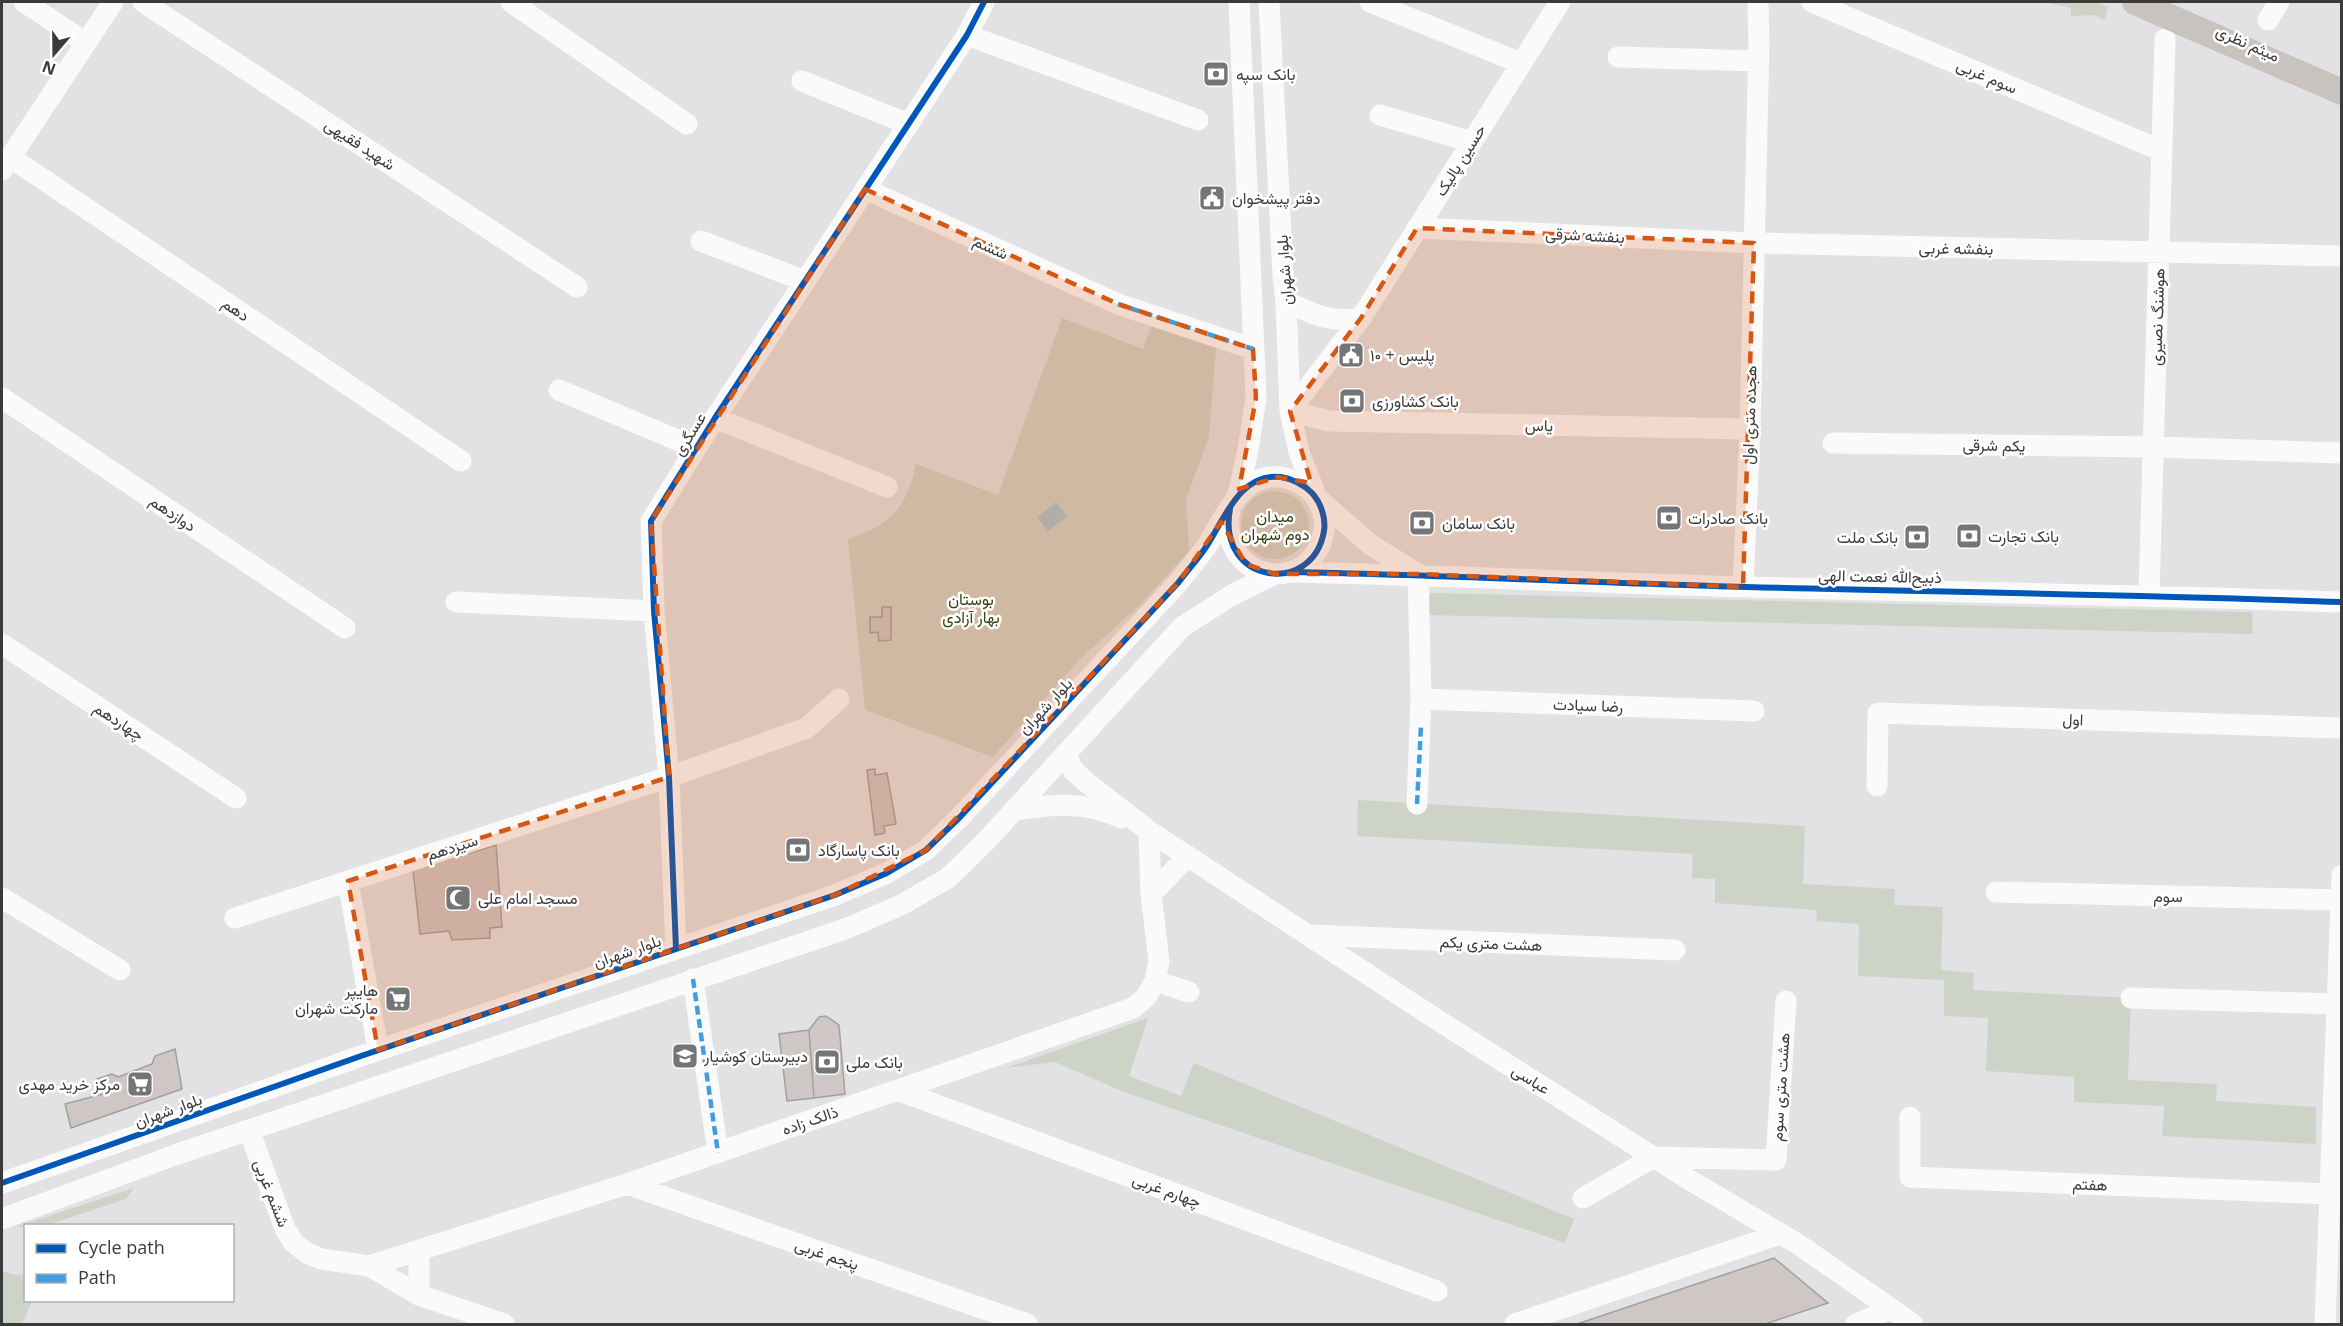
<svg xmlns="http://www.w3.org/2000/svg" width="2343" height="1326" font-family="'Open Sans',Vazirmatn,sans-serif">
	<rect width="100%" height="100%" fill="#e2e1e3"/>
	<path fill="#ced3c7" d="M2045,2h51l12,5 -3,13 -11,-5 -23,1v-8z
		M1156,313l61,23 -8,101 -23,62 3,52 -49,54 -59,53 -88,99 -128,-47 -17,-171c44,-15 58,-30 68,-75l82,31 64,-177 81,31z
		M1241 525a34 34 0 1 1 68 0a34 34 0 1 1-68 0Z
		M1430,593l822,19 1,22 -826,-19z
		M1358,800l447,26 -2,58 92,5 -1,16 49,2 -2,63 33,3 -1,17 158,8 -3,82 89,4 -1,17 100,6v37l-154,-8 2,-30 -90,-4v-25l-88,-6 2,-53 -44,-2v-36l-86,-4 1,-52 -42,-3 -1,-11 -101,-7v-24l-23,-1 1,-24 -336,-18z
		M1148,1018l-19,58 52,20 13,-33 380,156 -9,24 -441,-151 -69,-30 -49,6z
		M134,1188l-8,11 -79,26 -21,1 -1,2 -7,-2z
		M2,1271l13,4 8,-1 2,4 1,22 6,1 -10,23h-20z"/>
	<path fill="#abc3cf" d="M1056,502l11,14 -19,15 -11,-14z"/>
	<path fill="#cec7c5" stroke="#a1a0a0" stroke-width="1.5" d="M882,607h9v33l-12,1 -1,-9 -8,1v-16h12z
		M875,769v6l12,-2 9,51 -12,2 1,7 -10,2 -8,-65z
		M496,845l6,82 -12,1v10l-38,2 -3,-9 -29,3 -7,-64z
		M826,1016l13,9 6,69 -31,4 -5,-68 10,-13z
		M809,1030l5,68 -27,3 -8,-67z
		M175,1049l7,40 -111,39 -6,-24 38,-10 -6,-15 15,-5 6,3 34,-13 3,-8z
		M1774,1258l54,45 -63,21h-188z"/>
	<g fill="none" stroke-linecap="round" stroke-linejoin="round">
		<path stroke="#fbfafb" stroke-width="21" d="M24,2l62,41
			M143,2l434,285
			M511,2l176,122
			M1269,2l14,273 3,26 4,110 9,41 18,46 54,47 45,28
			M1370,2l151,61
			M1560,2l-199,316 -71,93 39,10 421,8
			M1812,2l350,149
			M2268,20l11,-18
			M967,35l231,85
			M1618,57l140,4
			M802,81l106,43
			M1380,115l92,27
			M10,157l451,304
			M2,170l111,-168
			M865,189l253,115 135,45
			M1417,228l337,15 588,13
			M701,241l104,40
			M1286,301c28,14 43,22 75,17
			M559,390l137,58
			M2,398l343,230
			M715,418l172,69
			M1833,443l321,4 188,6
			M1238,495l10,-45 8,-52 -17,-396
			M1290,572c152,3 303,11 455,15 199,5 398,8 597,15
			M1743,587l7,-158 9,-386 -1,-41
			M2149,595l16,-556
			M456,602l198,9
			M2,644l234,154
			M1421,699l333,12
			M1066,754l7,16 13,12 63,49 287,188 252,160 110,65 115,80
			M1877,786l1,-73 464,15
			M1417,804l4,-105 -3,-125
			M1014,810c38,-5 72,-10 107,8
			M348,881l30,169
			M1996,892l346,8
			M1151,894l37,-38
			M2,898l118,72
			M235,918l434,-141 138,-49 32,-29
			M1310,935l365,15
			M676,949l-7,-172 -15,-166 -3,-90 64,-103 252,-383 17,-33
			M693,979l25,174
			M1155,981l34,11
			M2131,998l205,6
			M897,1090l540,201
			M1910,1117v60l419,17
			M249,1130l36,99 9,14 13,10 14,6 48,7 50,29 85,29
			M2,1183l359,-127 474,-161 52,-22 39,-23 34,-33 218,-234c9,-12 20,-24 28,-36 18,-27 34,-75 75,-70 12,2 22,7 31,16 9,10 14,25 12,38 -11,66 -108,53 -94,-22
			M627,1184l400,140
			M1583,1198l71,-41 122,3 10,-159
			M2,1219l173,-64 673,-227 55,-24 45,-26 37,-36 197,-215 50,-32 43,-21
			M419,1250v45
			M369,1266l258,-82 506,-176 13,-11 9,-16 4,-20 -8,-67 -2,-63
			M1515,1324l265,-90
			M1856,1324l34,-15
			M2325,1324l17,-449"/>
		<path stroke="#c9c3bf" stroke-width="26" d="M2135,2l207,90"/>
		<path stroke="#3e9ee2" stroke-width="4.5" stroke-dasharray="9 4.5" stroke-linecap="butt" d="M1118,304l135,45
			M1417,804l4,-78
			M693,979l25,174"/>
		<defs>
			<path id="cycleway" d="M1293,572c151,3 302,11 453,15 198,5 397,8 596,15
				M676,949l-7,-172 -15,-166 -3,-90 64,-103 252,-383 17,-33
				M2,1183l359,-127 474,-161 52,-22 39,-23 34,-33 218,-234c9,-12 20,-24 28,-36 18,-27 34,-75 75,-70 12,2 22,7 31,16 9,10 14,25 12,38 -11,66 -108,53 -94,-22"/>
		</defs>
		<use href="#cycleway" stroke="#fff" stroke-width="10"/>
		<use href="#cycleway" stroke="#0057b8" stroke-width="6"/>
	</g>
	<path fill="#d75611" fill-opacity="0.2" stroke="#d75611" stroke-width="4.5" stroke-dasharray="12 8" stroke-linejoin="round" d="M865,189l253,115 135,45 3,49 -17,91 39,-12 33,6 -21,-72 71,-93 56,-90 337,15 -11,344 -325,-13h-143l-29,-10 -25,-42 -43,61 -252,267 -91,45 -457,155 -30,-169 321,-104 -18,-256z"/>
	<defs>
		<symbol id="bank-square" viewBox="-11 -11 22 22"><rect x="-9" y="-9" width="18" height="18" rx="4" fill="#757476" stroke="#fff"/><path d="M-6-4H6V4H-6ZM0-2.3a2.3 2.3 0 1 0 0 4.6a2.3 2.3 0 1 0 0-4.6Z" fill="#fff"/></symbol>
		<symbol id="civic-square" viewBox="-11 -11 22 22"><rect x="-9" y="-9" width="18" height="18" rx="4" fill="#757476" stroke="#fff"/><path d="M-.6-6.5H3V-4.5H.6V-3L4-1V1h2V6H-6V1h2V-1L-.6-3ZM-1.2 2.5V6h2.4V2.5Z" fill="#fff"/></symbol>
		<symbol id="mosque-square" viewBox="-11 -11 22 22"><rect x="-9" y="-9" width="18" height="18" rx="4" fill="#757476" stroke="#fff"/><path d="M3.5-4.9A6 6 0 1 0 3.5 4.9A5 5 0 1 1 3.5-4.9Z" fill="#fff"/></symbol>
		<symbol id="supermarket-square" viewBox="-11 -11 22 22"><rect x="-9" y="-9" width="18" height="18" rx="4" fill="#757476" stroke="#fff"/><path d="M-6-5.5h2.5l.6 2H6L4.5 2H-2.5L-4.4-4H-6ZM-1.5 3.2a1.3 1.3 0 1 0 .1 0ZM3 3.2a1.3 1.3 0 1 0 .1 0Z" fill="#fff"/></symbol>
		<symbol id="school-square" viewBox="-11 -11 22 22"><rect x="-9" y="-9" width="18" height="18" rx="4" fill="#757476" stroke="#fff"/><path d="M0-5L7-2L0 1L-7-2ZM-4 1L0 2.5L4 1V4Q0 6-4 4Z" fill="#fff"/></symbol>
	</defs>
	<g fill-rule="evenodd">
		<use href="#bank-square" x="1201" y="59" width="30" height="30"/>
		<use href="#civic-square" x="1197" y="183" width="30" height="30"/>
		<use href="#civic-square" x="1336" y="340" width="30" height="30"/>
		<use href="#bank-square" x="1337" y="386" width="30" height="30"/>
		<use href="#bank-square" x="1654" y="503" width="30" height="30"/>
		<use href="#bank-square" x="1407" y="508" width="30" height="30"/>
		<use href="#bank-square" x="1954" y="521" width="30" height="30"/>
		<use href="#bank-square" x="1902" y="522" width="30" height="30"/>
		<use href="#bank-square" x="783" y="835" width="30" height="30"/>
		<use href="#mosque-square" x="443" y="883" width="30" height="30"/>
		<use href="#supermarket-square" x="383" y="984" width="30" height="30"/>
		<use href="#school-square" x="670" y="1041" width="30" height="30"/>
		<use href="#bank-square" x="812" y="1047" width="30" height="30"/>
		<use href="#supermarket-square" x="125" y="1069" width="30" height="30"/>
	</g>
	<g text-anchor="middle" stroke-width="5" stroke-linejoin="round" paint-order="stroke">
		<g font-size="16" fill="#3a3a3b" stroke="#fff">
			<text transform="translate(2248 43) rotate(24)" y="6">میثم نظری</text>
			<text transform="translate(1987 76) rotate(23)" y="6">سوم غربی</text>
			<text transform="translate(360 144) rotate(33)" y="6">شهید فقیهی</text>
			<text transform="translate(1460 160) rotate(-58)" y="6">حسین پالیک</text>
			<text transform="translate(1585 235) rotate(3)" y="6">بنفشه شرقی</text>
			<text transform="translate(991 247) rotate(24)" y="6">ششم</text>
			<text transform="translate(1956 248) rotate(1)" y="6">بنفشه غربی</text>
			<text transform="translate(1284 270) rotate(-94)" y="6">بلوار شهران</text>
			<text transform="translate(236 309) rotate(34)" y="6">دهم</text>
			<text transform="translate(2157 317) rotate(-88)" y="6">هوشنگ نصیری</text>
			<text transform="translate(1749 415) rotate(-88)" y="6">هجده متری اول</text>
			<text transform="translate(1539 425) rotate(1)" y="6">یاس</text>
			<text transform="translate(689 434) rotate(-58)" y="6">عسگری</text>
			<text transform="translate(1994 445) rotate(1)" y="6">یکم شرقی</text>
			<text transform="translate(173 513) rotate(34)" y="6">دوازدهم</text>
			<text transform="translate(1880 576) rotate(1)" y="6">ذبیح‌الله نعمت الهی</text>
			<text transform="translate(1588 705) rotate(2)" y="6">رضا سیادت</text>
			<text transform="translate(1045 706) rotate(-47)" y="6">بلوار شهران</text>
			<text transform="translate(2073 719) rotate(2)" y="6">اول</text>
			<text transform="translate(119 721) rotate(33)" y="6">چهاردهم</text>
			<text transform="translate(452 847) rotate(-18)" y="6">سیزدهم</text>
			<text transform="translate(2168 896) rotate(1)" y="6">سوم</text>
			<text transform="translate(1491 943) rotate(2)" y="6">هشت متری یکم</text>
			<text transform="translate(627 951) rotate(-19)" y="6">بلوار شهران</text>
			<text transform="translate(1531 1079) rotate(32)" y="6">عباسی</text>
			<text transform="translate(1780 1087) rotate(-86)" y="6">هشت متری سوم</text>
			<text transform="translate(168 1110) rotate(-20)" y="6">بلوار شهران</text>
			<text transform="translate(810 1120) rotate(-19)" y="6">ذالک زاده</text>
			<text transform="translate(2090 1184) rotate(2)" y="6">هفتم</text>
			<text transform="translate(1167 1190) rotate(20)" y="6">چهارم غربی</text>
			<text transform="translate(272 1193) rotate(69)" y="6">ششم غربی</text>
			<text transform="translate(827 1254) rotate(19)" y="6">پنجم غربی</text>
		</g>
		<g font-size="16" fill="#3a3a3b" stroke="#fff" text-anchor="start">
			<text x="1236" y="80">بانک سپه</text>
			<text x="1232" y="204">دفتر پیشخوان</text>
			<text x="1370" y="361">پلیس + ۱۰</text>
			<text x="1372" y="407">بانک کشاورزی</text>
			<text x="1688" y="524">بانک صادرات</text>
			<text x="1442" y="529">بانک سامان</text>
			<text x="1988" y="542">بانک تجارت</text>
			<text x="1898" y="543" text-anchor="end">بانک ملت</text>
			<text x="818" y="856">بانک پاسارگاد</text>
			<text x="478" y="904">مسجد امام علی</text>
			<text x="378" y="996" text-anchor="end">هایپر<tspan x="378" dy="18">مارکت شهران</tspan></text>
			<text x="704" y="1062">دبیرستان کوشیار</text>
			<text x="846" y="1068">بانک ملی</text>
			<text x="120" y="1090" text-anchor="end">مرکز خرید مهدی</text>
		</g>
		<g font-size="16" fill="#32400f" stroke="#fff">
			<text x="1275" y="522">میدان<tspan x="1275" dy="18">دوم شهران</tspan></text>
			<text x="971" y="605">بوستان<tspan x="971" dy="18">بهار آزادی</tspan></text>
		</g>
	</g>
	<rect width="2343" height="1326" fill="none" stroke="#3a3a3b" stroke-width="6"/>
	<rect x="24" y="1224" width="210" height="78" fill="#ffffff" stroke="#b0b0b1" stroke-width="1.5"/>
	<rect x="36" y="1244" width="30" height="9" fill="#0057b8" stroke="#b0b0b1" stroke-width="1.5"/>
	<text x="78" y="1254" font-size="18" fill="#3a3a3b">Cycle path</text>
	<rect x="36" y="1274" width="30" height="9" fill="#3e9ee2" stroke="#b0b0b1" stroke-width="1.5"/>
	<text x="78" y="1284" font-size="18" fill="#3a3a3b">Path</text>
	<g transform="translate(54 54) rotate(200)" stroke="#ffffff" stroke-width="4.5" paint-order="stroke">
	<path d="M0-4.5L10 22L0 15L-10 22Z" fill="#3a3a3b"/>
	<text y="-9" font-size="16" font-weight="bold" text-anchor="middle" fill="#3a3a3b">N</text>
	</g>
</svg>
